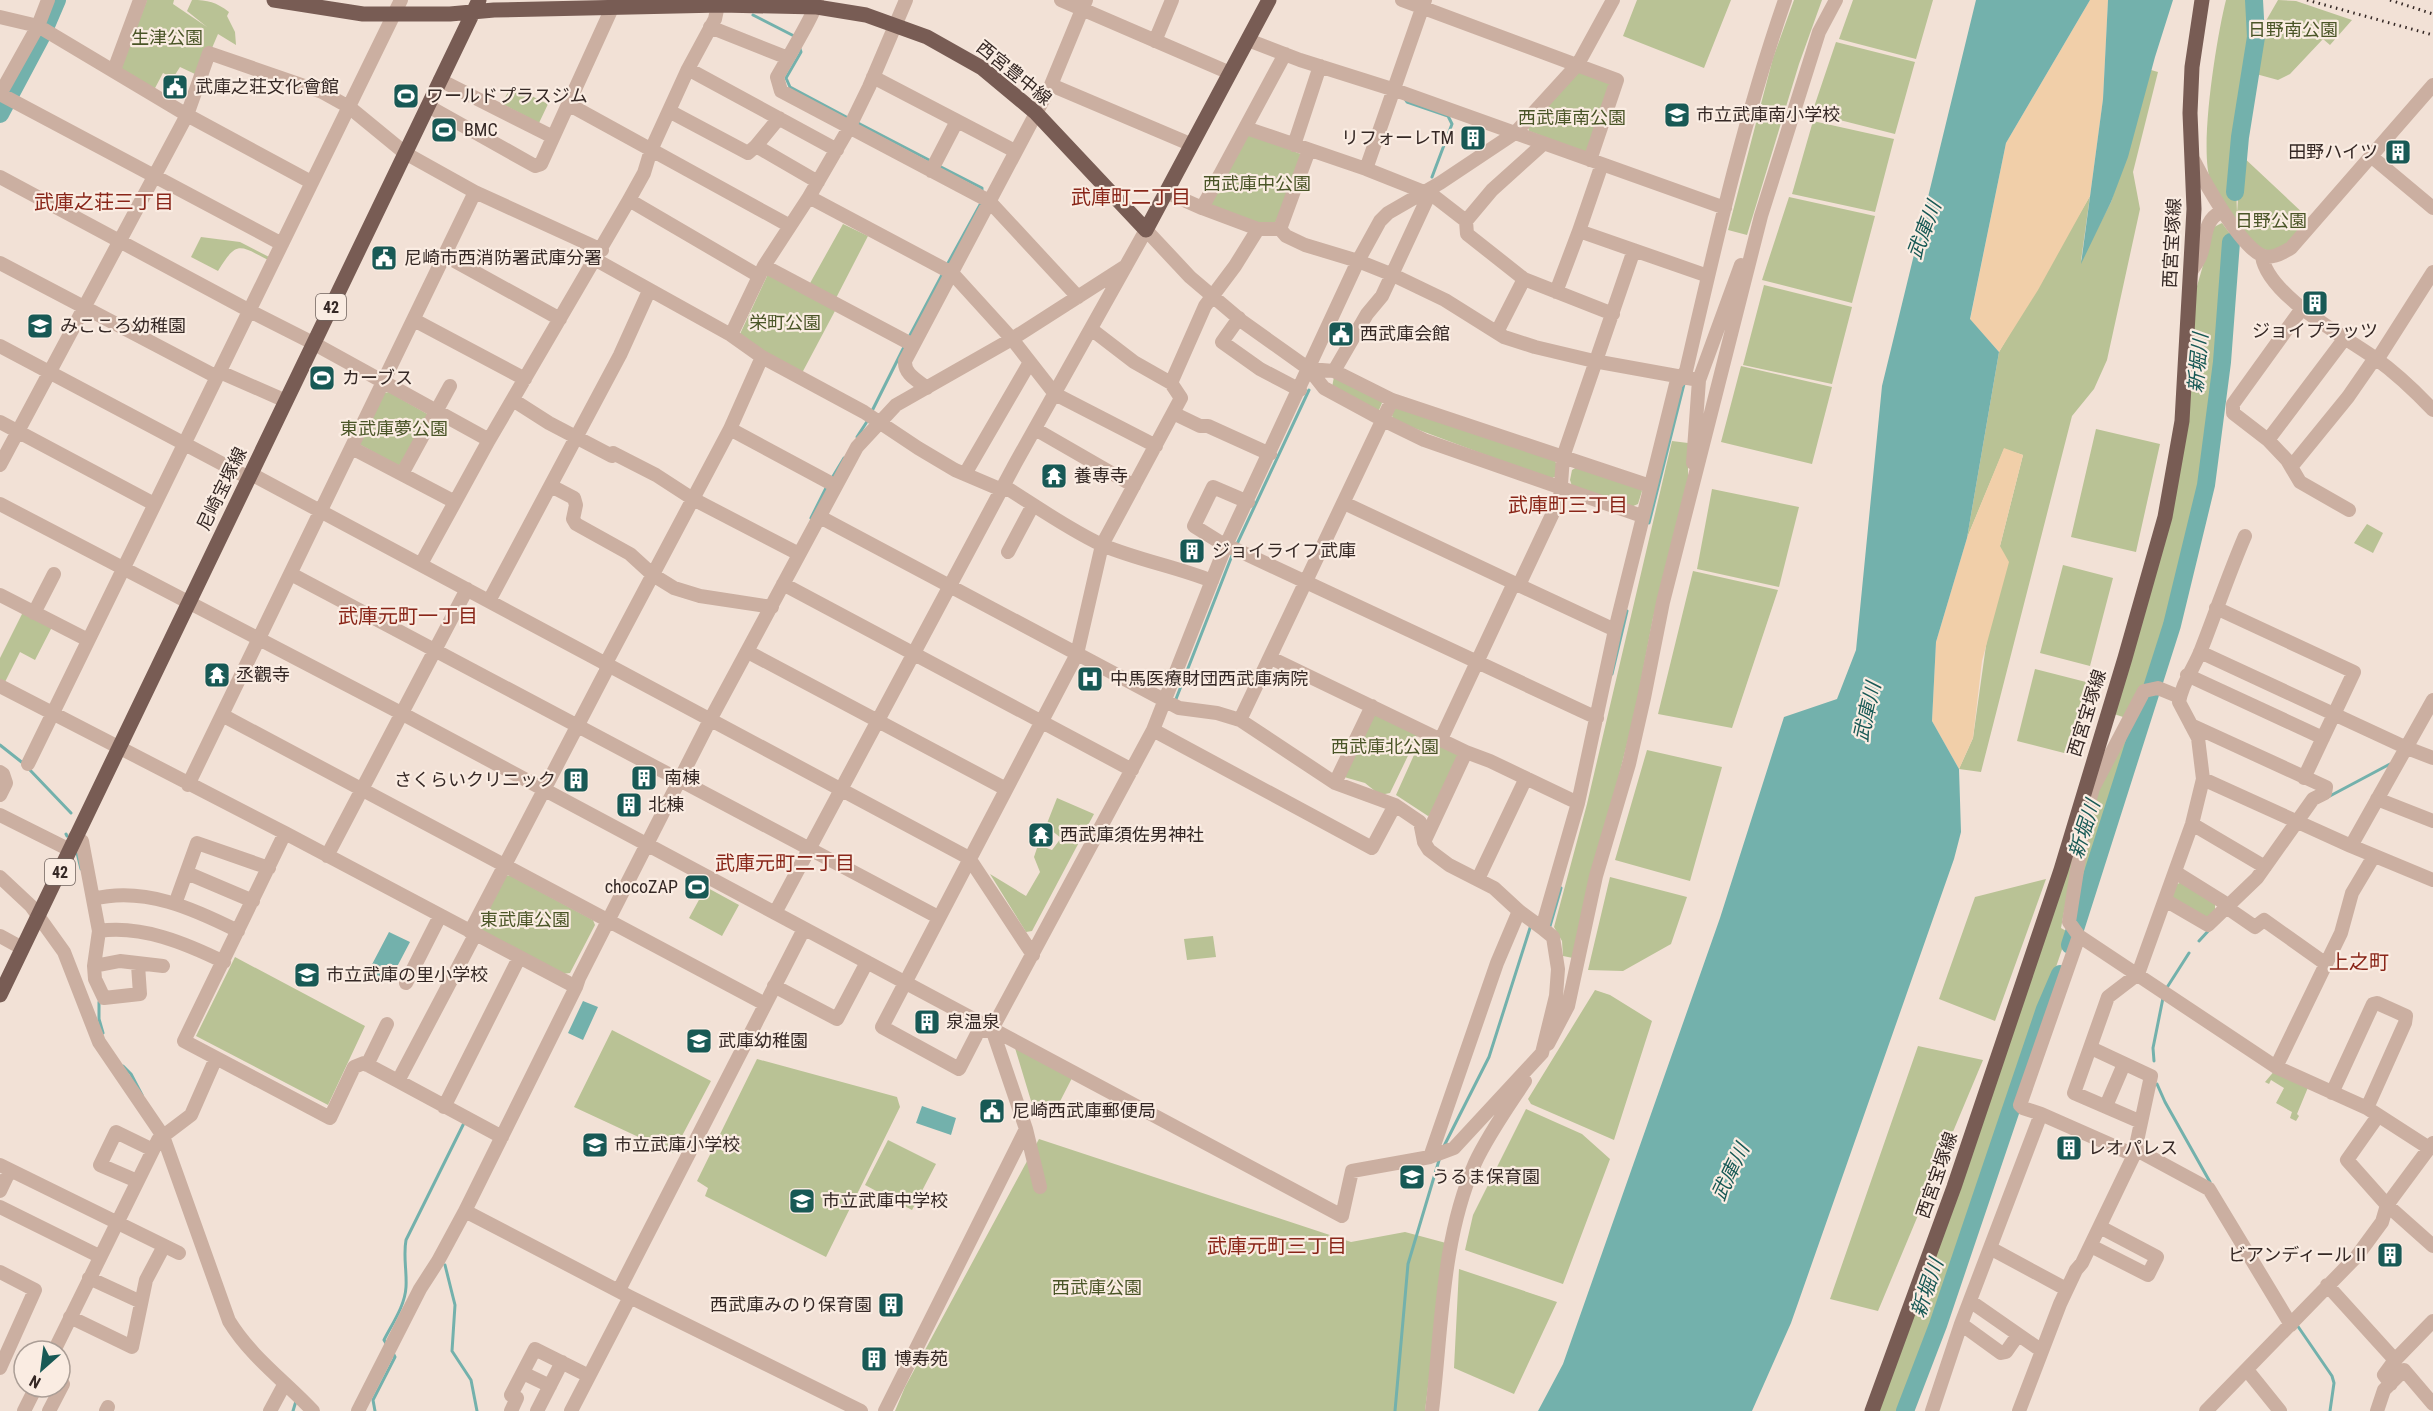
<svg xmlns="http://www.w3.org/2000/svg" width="2433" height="1411" font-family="'Roboto Condensed','Noto Sans JP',sans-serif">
	<rect width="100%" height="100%" fill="#f2e1d6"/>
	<path fill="#b9c295" d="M147,0h27l-1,4 34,23 -20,-16 5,-11c16,0 24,2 37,12l-2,4 8,16 1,13 -18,-11 -6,14 -17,26 -15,-7 -7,11 -10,-5 -9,17 -31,-19 -2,-3z
		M1637,0h94l-27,68 -81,-32z
		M1794,0h28l-23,64 -52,171 -19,-5 45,-172z
		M1853,0h80l-17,59 -77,-20z
		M2226,0h23v27l-14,129 2,58 4,-59 65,61 3,6c-17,20 -23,32 -51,27 -14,-18 -39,-46 -47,-67 -13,-31 6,-147 15,-182z
		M2278,0l18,1 56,19 -22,25 -7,-6 -33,35 -12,6 -22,-6 7,-48z
		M1836,42l79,20 -20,72 -83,-21z
		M1581,70l32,11 -25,72 -59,-22 -1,-4z
		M2151,70l7,2 -25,100 7,37 -33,151 -13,29 -22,27 -91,356 -22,-3 14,-31 27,-192 23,-91 -19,-6 -37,89 32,-186 91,-156 -9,65 30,-59z
		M511,86l37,18 -9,19 -37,-19z
		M1813,121l81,18 -19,73 -83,-18z
		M1248,133l55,22 -29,71 -30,-7 -34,-13z
		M1789,197l86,19 -23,87 -90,-23z
		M2222,223l15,20 -14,174 -8,51 -41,125 -25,91 -23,34 -12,-4 46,-159 31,-248 23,-80z
		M843,224l25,12 -33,64 -26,-15z
		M201,237l39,5 31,16 -1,3c-31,-16 -33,-21 -52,10l-27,-14z
		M768,274l68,35 -34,64 -36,-20 -26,-19z
		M1764,285l88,22 -20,77 -89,-19z
		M1741,366l91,21 -20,77 -91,-22z
		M1334,377l47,23 1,3 -3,7 -5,1 -42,-24z
		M389,392l40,23 -30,51 -40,-22 25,-51z
		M1399,407l155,52 3,6v11l-7,3 -155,-58 -3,-5 2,-8z
		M2096,429l64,15 -24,108 -65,-15z
		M1672,441l16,2v45l-35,130 -18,94 -62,246 -10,-2 -1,-15 -8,-14 33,-123z
		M1577,467l62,19 3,5 -4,13 -7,3 -59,-21 -2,-6 2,-10z
		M1712,489l87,18 -20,80 -82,-18z
		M2367,524l16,9 -10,20 -19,-10z
		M2063,565l50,13 -23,88 -50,-13z
		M1693,571l85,19 -46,138 -74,-14z
		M23,612l29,15 -17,33 -15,-8 -16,32 -4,-2v-24z
		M2035,669l51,13 -18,72 -51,-13z
		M1373,711l46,22 -29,60 -10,2 -15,-12 -21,-6z
		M2129,727l4,1 -24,73 -34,121 13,-110z
		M1423,735l34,17 2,5 -27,57 -4,2 -32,-21z
		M1647,750l75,17 -32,114 -75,-21z
		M1057,798l37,16 -62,117 -6,1 -36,-58 36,22 14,-24 -6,-15 4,-12 14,5 9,-12 -15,-12z
		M2080,826l-19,102 7,4 -88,256 -81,223h-24z
		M504,875l7,1 82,44 2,5 -25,48 -9,1 -84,-42z
		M1610,877l77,20 -16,47 -48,27 -35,-1z
		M2046,879l-51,142 -56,-22 36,-102z
		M2182,882l33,20v8l-6,7h-7l-28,-16 -2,-6 3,-10z
		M706,887l33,18 -17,31 -33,-18z
		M1213,936l3,21 -29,3 -3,-21z
		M235,957l130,69 -37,79 -132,-69z
		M1595,990l15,5 42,26 -38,119 -83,-36 -3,-5z
		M612,1030l99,51 -38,72 -99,-46z
		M1918,1046l65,14 -105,251 -48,-12z
		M1015,1048l57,30 -21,41 -16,-5z
		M757,1059l140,38 3,10 -74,150 -121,-61 3,-8 -11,-7z
		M2276,1069l33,16 -12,29 2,2 -3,5 -6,-3 2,-6 -16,-9 8,-15 -13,-8 -2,4 -4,-2z
		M1526,1109l56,25 28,25 -47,125 -98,-34 8,-35z
		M1039,1139l312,103 54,-10 41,11 -21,168h-530l10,-24z
		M888,1140l48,24 -24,46 -47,-25z
		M1459,1269l98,33 -43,92 -60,-26z"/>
	<path fill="#f1cfa9" d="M2090,0h18l-5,99 -13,97 -52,94 -39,62 -29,-32 36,-177z
		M2004,448l19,7 -23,91 9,16 -27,99 -9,77 -14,31 -27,-48 4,-79 31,-104z"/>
	<path fill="#73b1ac" d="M1976,0h114l-84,143 -36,176 29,33 -32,186 -31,104 -4,79 27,48 2,63 -7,27 -163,464 -39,88h-214l25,-47 157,-446 64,-201 53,-18 19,-49 26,-264z
		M2108,0h65l-18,57 -27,100 -17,45 -30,62 22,-165z
		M389,932l21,10 -21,40 -21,-10z
		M583,1001l15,6 -15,33 -15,-7z
		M922,1106l34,12 -5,17 -35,-12z"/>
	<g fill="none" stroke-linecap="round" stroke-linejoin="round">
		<path stroke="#73b1ac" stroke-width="3" d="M753,15l43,22
			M799,46l2,6 -15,26 4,9 60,32
			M1405,99l2,3 41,14 4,8 -20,53
			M856,122l73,38
			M941,167l41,21v3
			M947,265l34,-62
			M908,339l35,-66
			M872,411l33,-66
			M857,437l11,-17
			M832,478l12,-20
			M811,518l16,-32
			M1649,523l35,-139
			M1237,544l72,-154
			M1612,674l15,-63
			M1176,699l57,-146
			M0,745l24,19
			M29,769l42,44
			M2328,797l62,-33
			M66,834l1,2
			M77,853l4,16
			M1550,926l11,-38
			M2199,941l11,-12
			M2166,989l23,-36
			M99,1002v17l4,14
			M2154,1061l-1,-13 10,-50
			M123,1066l8,8 11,21
			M2157,1084l8,18 45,80
			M1443,1148l46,-91 41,-129
			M445,1265l10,40 -3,46 19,29 6,31
			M2297,1325l35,51 2,7 -4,28
			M387,1345l-3,-5c8,-16 21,-34 22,-53 1,-16 -3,-31 0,-47l58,-117
			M293,1411l3,-10
			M375,1411l-2,-11 22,-43 -2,-4
			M1395,1411l13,-147 32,-107"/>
		<path stroke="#73b1ac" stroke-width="18" d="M0,114l42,-79 15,-35
			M2235,192l5,-55 16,-100 -2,-37
			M2070,945l102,-320 34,-140 16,-123 9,-120
			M1905,1411l33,-86 107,-316 15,-35"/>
		<path stroke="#cbafa1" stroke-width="14" d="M1061,0l169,73
			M1402,0l215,80 -27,80
			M0,17l38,9 149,89 124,67
			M710,27l78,31 -11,19 4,14 208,110 89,96
			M1248,40l52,20 95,30 330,118
			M1155,41l17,-41
			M788,58c6,-11 29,-49 29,-58
			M688,69l149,81
			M114,70l26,-70
			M873,77l142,74
			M440,80l113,57
			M1051,85l139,59
			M0,94l282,150
			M0,94l38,-68 10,-26
			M568,104l222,122
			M428,106l107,60 6,-2 71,-156
			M669,111l79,42 8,-7 62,36
			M1246,128l120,41 58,23 11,5 31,24 1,13 57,45 89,35
			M1294,145l26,-79
			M756,146l23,-28
			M2372,157l61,51
			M2194,161c11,22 45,83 67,94 10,5 21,-2 30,-7l142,-163
			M1602,164l-23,67 129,45
			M1366,169l59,-169
			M931,171l26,-50
			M0,177l250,134 63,32 176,97
			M1166,192l36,16 56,21h22l6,7 19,9 53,16 35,14 52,25 59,37 31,10 59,14 105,19
			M809,197l143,76 60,66 43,55 101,52
			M629,200l130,76
			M1202,208l83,-154
			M1466,221l26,-31 51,-46
			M1258,229l-23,37 -30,40 -34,77 10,15 -79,147 -25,109 -195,373 77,42 19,-37 14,-3 161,-299 73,-185 132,-284 22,-40 8,-8 52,-30 75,-50 63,-69 35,-64
			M1280,229l29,-79
			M444,255l116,64
			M2262,256c5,39 82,80 113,102 21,15 40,33 58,52
			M596,260l135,75 31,22 102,55 54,36 37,22 47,20h8c30,19 60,40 92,55 36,15 75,22 110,36
			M0,263l217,114
			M764,266l149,79
			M2191,272c3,-6 8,-11 10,-18 6,-18 2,-33 21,-43
			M1556,292l23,-61
			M2303,307l-70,97v9l35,27 19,20 13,22 49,28
			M1239,318l-17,24 38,27 40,21
			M414,320l111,59
			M1091,329l43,33 37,21
			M1497,332l27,-53
			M731,335l33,-69 45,-69 40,-69 20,-41 37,-87
			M0,346l249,132
			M762,357l-32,72 106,57
			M2377,360l56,-88
			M1309,369l25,2 58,29 258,86
			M1334,371l33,-57 15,-18 47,-101
			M220,372l66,29
			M927,388c-10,-8 -23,-14 -22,-27l146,-276 35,-85
			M513,400l36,23 63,33 1,-3 43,22 37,24 106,55
			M1173,413l27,13h8l62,28
			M0,422l154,82
			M1035,429l99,57
			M2268,440l77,-102
			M352,448l103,54
			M1693,463l6,-83 42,-115
			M0,465l187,-350 22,-62 113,39 27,15 56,46 70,39 127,58
			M2291,467l57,-70 27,-39
			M251,474l718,384 64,97
			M402,474l48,-88
			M965,474l65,-112
			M551,486l23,12 2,7 -3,14 3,5 54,30 23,21 21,13 26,8 72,11
			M1248,502l-35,-15 -19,39 24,15 379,177
			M1344,503l170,80
			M0,504l401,209 941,503 10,-45 78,-14 24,-9 88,-95 14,-57 2,-27 -5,-32 -11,-9
			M820,517l359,191 38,5 23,7 95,63 60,22 25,17 4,20 5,8 20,15 45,23 25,23 23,17 36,-125 37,-173 61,-246 10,-13c29,-125 57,-250 99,-371
			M1008,552l25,-47
			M421,564l68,-124 140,-240 15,-27 7,-23 37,-81 27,-50 3,-14
			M291,574l647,343
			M783,584l349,186
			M1519,585l41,-87 3,-41 71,-207
			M0,595l88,45
			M489,601l131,-246 29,-64
			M2216,608l138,64 -50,106
			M34,613l20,-39
			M748,652l258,137
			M2200,652l207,96 26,10
			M1271,658l195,94 24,9 88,42
			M2187,675l136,63
			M0,686l285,147 291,154
			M2180,697l-22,-9 -14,3 -51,97 -7,25 -17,109 10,14 197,131 91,41 62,40
			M222,715l543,289
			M1240,720l152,-320
			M1153,730l219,118 23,-43
			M1441,739l73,-156 101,47
			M28,764l373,-764
			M0,772l3,2 3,9 -6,12
			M2203,779l148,67 82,34
			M1335,783l37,-77
			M188,785l287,-593
			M2377,799l56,22
			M0,815l70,35
			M2192,824l73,43
			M285,833l-101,208 146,77 24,-51 10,-4 34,18
			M75,837l7,4 17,90 -5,35 1,13 9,19 36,-4 -2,-29
			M1424,842l42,-90
			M2351,846l82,-146
			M327,856l140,-267
			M2175,872l53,33
			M187,873l66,28
			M0,877l31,29 33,46 35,90 64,94 66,185c22,36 56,60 84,90
			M1478,879l48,-101
			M93,899c51,-13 101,10 145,32
			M2165,900l43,25 49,-47 56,-79 12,-6 1,-6 -135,-62
			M175,904l22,-61 72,25
			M2226,907l29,20 9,-7 62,44
			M775,913l240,-449 131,-234 44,47 53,45 66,47 15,19 59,32 41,20 218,76
			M99,931c43,-6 86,12 125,31
			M470,932l136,-261v-8l124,-234
			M475,935l-77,146 104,56
			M0,936l22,12
			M94,966l26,-5 43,5
			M406,983l34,-67
			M774,986l63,33 30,-57
			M1548,1044l20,-38 28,-130 33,-112 15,-66 19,-96 98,-386 58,-184 17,-32
			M367,1065l20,-41
			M2276,1067l65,-134 11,-40 22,-37
			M2332,1093l41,-89 4,-1 29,13 -1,7 -38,85
			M2106,1106l18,-42
			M444,1107l75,-149
			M2041,1114l-18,-6 -3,-3 59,-169
			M2378,1116l-31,44 40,45 46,41
			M2141,1122l-67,-29 34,-96 30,-23 54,-150 11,-45 -5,-41 -19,-36c3,-19 15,-34 22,-52 15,-38 28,-77 44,-114
			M1026,1129l14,58
			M2135,1149l74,40 82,136
			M1430,1157l67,-194 22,-52
			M0,1165l179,88
			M137,1181l-37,-16 16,-33 37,18
			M0,1191l10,-21
			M0,1207l99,49
			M465,1211l165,86 231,114
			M2091,1246l57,29 9,-18 -57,-30
			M1990,1248l76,41
			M0,1272l35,18 -35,78
			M89,1278l52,24
			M2327,1285l68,75
			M619,1290l185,-361
			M1970,1301l72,50
			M70,1317l62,30 14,-67 18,-34
			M1961,1324l40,29 5,-1 12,-17
			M54,1351l104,-211 33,-25 25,-57
			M2247,1370l33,41
			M523,1373l27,13
			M2391,1384l-7,-9 11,-15 38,-39
			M24,1411l12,-24
			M49,1411l14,-27 -3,-2
			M106,1411l2,-4
			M270,1411l14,-26
			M358,1411l62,-122 18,-28 27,-50 111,-224 3,-9 131,-258 147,-273 39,-42 116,-66 114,-73
			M511,1411l6,-13 -6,-3 24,-46 54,27
			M537,1411l25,-49
			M571,1411l59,-114
			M885,1411l141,-282 -34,-100
			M1432,1411c10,-82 9,-170 43,-248 13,-28 33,-56 50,-82
			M1932,1411l29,-87 80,-210 93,41
			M2019,1411l41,-107 16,-34 6,-7 52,-108 17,-79 -60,-28
			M2206,1411l151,-155 25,-34 5,-17 46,-62
			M2377,1411l7,-21 20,-20 29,34"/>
		<path stroke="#785c54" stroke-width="15" d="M274,0l89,14h87l44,-4 227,-5 96,2 49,8 61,22 55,31 54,45 110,117 123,-230
			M0,995l479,-995
			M1872,1411l82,-224 107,-317 64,-212 40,-141 17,-96 12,-212 -4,-96 2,-46 10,-67"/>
		<path stroke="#352825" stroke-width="3" stroke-dasharray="1.5 4.5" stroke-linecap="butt" d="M2307,0l126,35
			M2390,0l43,14"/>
	</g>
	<defs>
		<symbol id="civic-square" viewBox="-11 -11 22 22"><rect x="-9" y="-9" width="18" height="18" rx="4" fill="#185955" stroke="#faece2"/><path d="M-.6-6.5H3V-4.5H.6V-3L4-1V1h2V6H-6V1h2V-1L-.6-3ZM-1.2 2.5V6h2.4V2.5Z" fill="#fff"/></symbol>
		<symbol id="stadium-square" viewBox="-11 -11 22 22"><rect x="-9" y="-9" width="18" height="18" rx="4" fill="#185955" stroke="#faece2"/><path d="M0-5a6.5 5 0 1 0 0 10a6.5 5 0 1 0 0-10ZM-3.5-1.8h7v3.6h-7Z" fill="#fff"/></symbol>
		<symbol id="school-square" viewBox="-11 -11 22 22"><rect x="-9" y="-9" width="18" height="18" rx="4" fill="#185955" stroke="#faece2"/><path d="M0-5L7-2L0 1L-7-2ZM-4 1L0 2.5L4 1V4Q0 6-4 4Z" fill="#fff"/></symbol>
		<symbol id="building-square" viewBox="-11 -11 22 22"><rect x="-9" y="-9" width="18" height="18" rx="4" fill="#185955" stroke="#faece2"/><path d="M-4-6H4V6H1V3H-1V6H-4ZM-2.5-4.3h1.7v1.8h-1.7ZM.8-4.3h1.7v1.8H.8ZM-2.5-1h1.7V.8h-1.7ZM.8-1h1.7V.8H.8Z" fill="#fff"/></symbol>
		<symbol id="temple-square" viewBox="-11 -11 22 22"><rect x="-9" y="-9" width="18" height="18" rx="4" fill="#185955" stroke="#faece2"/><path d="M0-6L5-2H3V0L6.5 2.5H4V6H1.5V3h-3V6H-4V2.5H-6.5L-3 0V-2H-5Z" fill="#fff"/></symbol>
		<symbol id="hospital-square" viewBox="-11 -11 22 22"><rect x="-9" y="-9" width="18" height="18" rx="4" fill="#185955" stroke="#faece2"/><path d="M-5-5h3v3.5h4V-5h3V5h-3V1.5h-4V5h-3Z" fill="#fff"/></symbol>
	</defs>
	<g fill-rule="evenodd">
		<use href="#civic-square" x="160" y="72" width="30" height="30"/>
		<use href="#stadium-square" x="391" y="81" width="30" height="30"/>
		<use href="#school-square" x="1662" y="100" width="30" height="30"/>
		<use href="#stadium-square" x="429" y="115" width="30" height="30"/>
		<use href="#building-square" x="1458" y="123" width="30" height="30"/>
		<use href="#building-square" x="2383" y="137" width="30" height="30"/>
		<use href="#civic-square" x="369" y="243" width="30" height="30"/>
		<use href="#building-square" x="2300" y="288" width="30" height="30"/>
		<use href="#school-square" x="25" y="311" width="30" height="30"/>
		<use href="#civic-square" x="1326" y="319" width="30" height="30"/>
		<use href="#stadium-square" x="307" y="363" width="30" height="30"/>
		<use href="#temple-square" x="1039" y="461" width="30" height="30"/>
		<use href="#building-square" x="1177" y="536" width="30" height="30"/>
		<use href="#temple-square" x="202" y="660" width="30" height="30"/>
		<use href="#hospital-square" x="1075" y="664" width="30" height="30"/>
		<use href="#building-square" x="629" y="763" width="30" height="30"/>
		<use href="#building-square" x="561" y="765" width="30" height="30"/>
		<use href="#building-square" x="614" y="790" width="30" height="30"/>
		<use href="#temple-square" x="1026" y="820" width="30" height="30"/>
		<use href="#stadium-square" x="682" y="872" width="30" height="30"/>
		<use href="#school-square" x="292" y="960" width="30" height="30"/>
		<use href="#building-square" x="912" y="1007" width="30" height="30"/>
		<use href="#school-square" x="684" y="1026" width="30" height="30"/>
		<use href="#civic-square" x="977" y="1096" width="30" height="30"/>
		<use href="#school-square" x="580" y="1130" width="30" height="30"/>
		<use href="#building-square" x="2054" y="1133" width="30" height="30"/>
		<use href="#school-square" x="1397" y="1162" width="30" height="30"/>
		<use href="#school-square" x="787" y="1186" width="30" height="30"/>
		<use href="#building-square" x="2375" y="1240" width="30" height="30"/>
		<use href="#building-square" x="876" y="1290" width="30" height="30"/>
		<use href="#building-square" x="859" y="1344" width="30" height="30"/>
	</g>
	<g text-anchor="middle" stroke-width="4.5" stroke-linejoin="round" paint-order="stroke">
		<g fill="#faece2" stroke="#70635e" stroke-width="1.5">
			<rect x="316" y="294" width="30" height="26" rx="4.5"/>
			<rect x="45" y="859" width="30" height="26" rx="4.5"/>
		</g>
		<g font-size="16" font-weight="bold" fill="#352825">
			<text x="331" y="313">42</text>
			<text x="60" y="878">42</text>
		</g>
		<g font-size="18" fill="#4a5527" stroke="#faece2">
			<text x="2293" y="36">日野南公園</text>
			<text x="167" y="44">生津公園</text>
			<text x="1572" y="124">西武庫南公園</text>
			<text x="1257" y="190">西武庫中公園</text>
			<text x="2271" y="227">日野公園</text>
			<text x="785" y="329">栄町公園</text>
			<text x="394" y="435">東武庫夢公園</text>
			<text x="1385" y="753">西武庫北公園</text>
			<text x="525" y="926">東武庫公園</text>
			<text x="1097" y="1294">西武庫公園</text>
		</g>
		<g font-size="18" fill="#352825" stroke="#faece2">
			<text transform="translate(1014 73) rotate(39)" y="6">西宮豊中線</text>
			<text transform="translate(2172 243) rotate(-87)" y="6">西宮宝塚線</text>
			<text transform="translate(222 489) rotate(-64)" y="6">尼崎宝塚線</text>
			<text transform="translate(2087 713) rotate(-73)" y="6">西宮宝塚線</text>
			<text transform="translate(1937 1175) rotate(-71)" y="6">西宮宝塚線</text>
		</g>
		<g font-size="18" fill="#352825" stroke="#faece2" text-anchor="start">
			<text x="195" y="93">武庫之荘文化會館</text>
			<text x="426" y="102">ワールドプラスジム</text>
			<text x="1696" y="121">市立武庫南小学校</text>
			<text x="464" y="136">BMC</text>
			<text x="1454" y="144" text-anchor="end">リフォーレTM</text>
			<text x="2378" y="158" text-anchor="end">田野ハイツ</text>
			<text x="404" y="264">尼崎市西消防署武庫分署</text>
			<text x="60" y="332">みこころ幼稚園</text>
			<text x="2315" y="337" text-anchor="middle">ジョイプラッツ</text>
			<text x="1360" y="340">西武庫会館</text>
			<text x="342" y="384">カーブス</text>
			<text x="1074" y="482">養専寺</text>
			<text x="1212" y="557">ジョイライフ武庫</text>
			<text x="236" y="681">丞觀寺</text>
			<text x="1110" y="685">中馬医療財団西武庫病院</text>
			<text x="664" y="784">南棟</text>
			<text x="556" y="786" text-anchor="end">さくらいクリニック</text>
			<text x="648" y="811">北棟</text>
			<text x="1060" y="841">西武庫須佐男神社</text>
			<text x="678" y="893" text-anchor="end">chocoZAP</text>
			<text x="326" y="981">市立武庫の里小学校</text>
			<text x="946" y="1028">泉温泉</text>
			<text x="718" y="1047">武庫幼稚園</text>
			<text x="1012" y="1117">尼崎西武庫郵便局</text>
			<text x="614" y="1151">市立武庫小学校</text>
			<text x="2088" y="1154">レオパレス</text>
			<text x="1432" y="1183">うるま保育園</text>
			<text x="822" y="1207">市立武庫中学校</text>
			<text x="2370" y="1261" text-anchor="end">ビアンディールⅡ</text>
			<text x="872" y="1311" text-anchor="end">西武庫みのり保育園</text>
			<text x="894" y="1365">博寿苑</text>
		</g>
		<g font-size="20" fill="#892518" stroke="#faece2">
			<text x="1131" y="204">武庫町二丁目</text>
			<text x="104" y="209">武庫之荘三丁目</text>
			<text x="1568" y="512">武庫町三丁目</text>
			<text x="408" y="623">武庫元町一丁目</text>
			<text x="785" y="870">武庫元町二丁目</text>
			<text x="2359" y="969">上之町</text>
			<text x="1277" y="1253">武庫元町三丁目</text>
		</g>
		<g font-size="20" font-style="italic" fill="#185955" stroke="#faece2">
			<text transform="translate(1924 230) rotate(-69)" y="7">武庫川</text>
			<text transform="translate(2198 363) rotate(-85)" y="7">新堀川</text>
			<text transform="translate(1867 712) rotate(-77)" y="7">武庫川</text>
			<text transform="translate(2084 829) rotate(-72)" y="7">新堀川</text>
			<text transform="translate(1730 1172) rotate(-64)" y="7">武庫川</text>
			<text transform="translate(1927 1288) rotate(-71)" y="7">新堀川</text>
		</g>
	</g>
	<g transform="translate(42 1369) rotate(208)"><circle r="28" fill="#faece2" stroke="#ab9e96" stroke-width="1.5"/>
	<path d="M0-4.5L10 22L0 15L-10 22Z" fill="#185955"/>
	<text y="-9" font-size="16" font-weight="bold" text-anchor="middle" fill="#352825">N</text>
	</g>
</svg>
